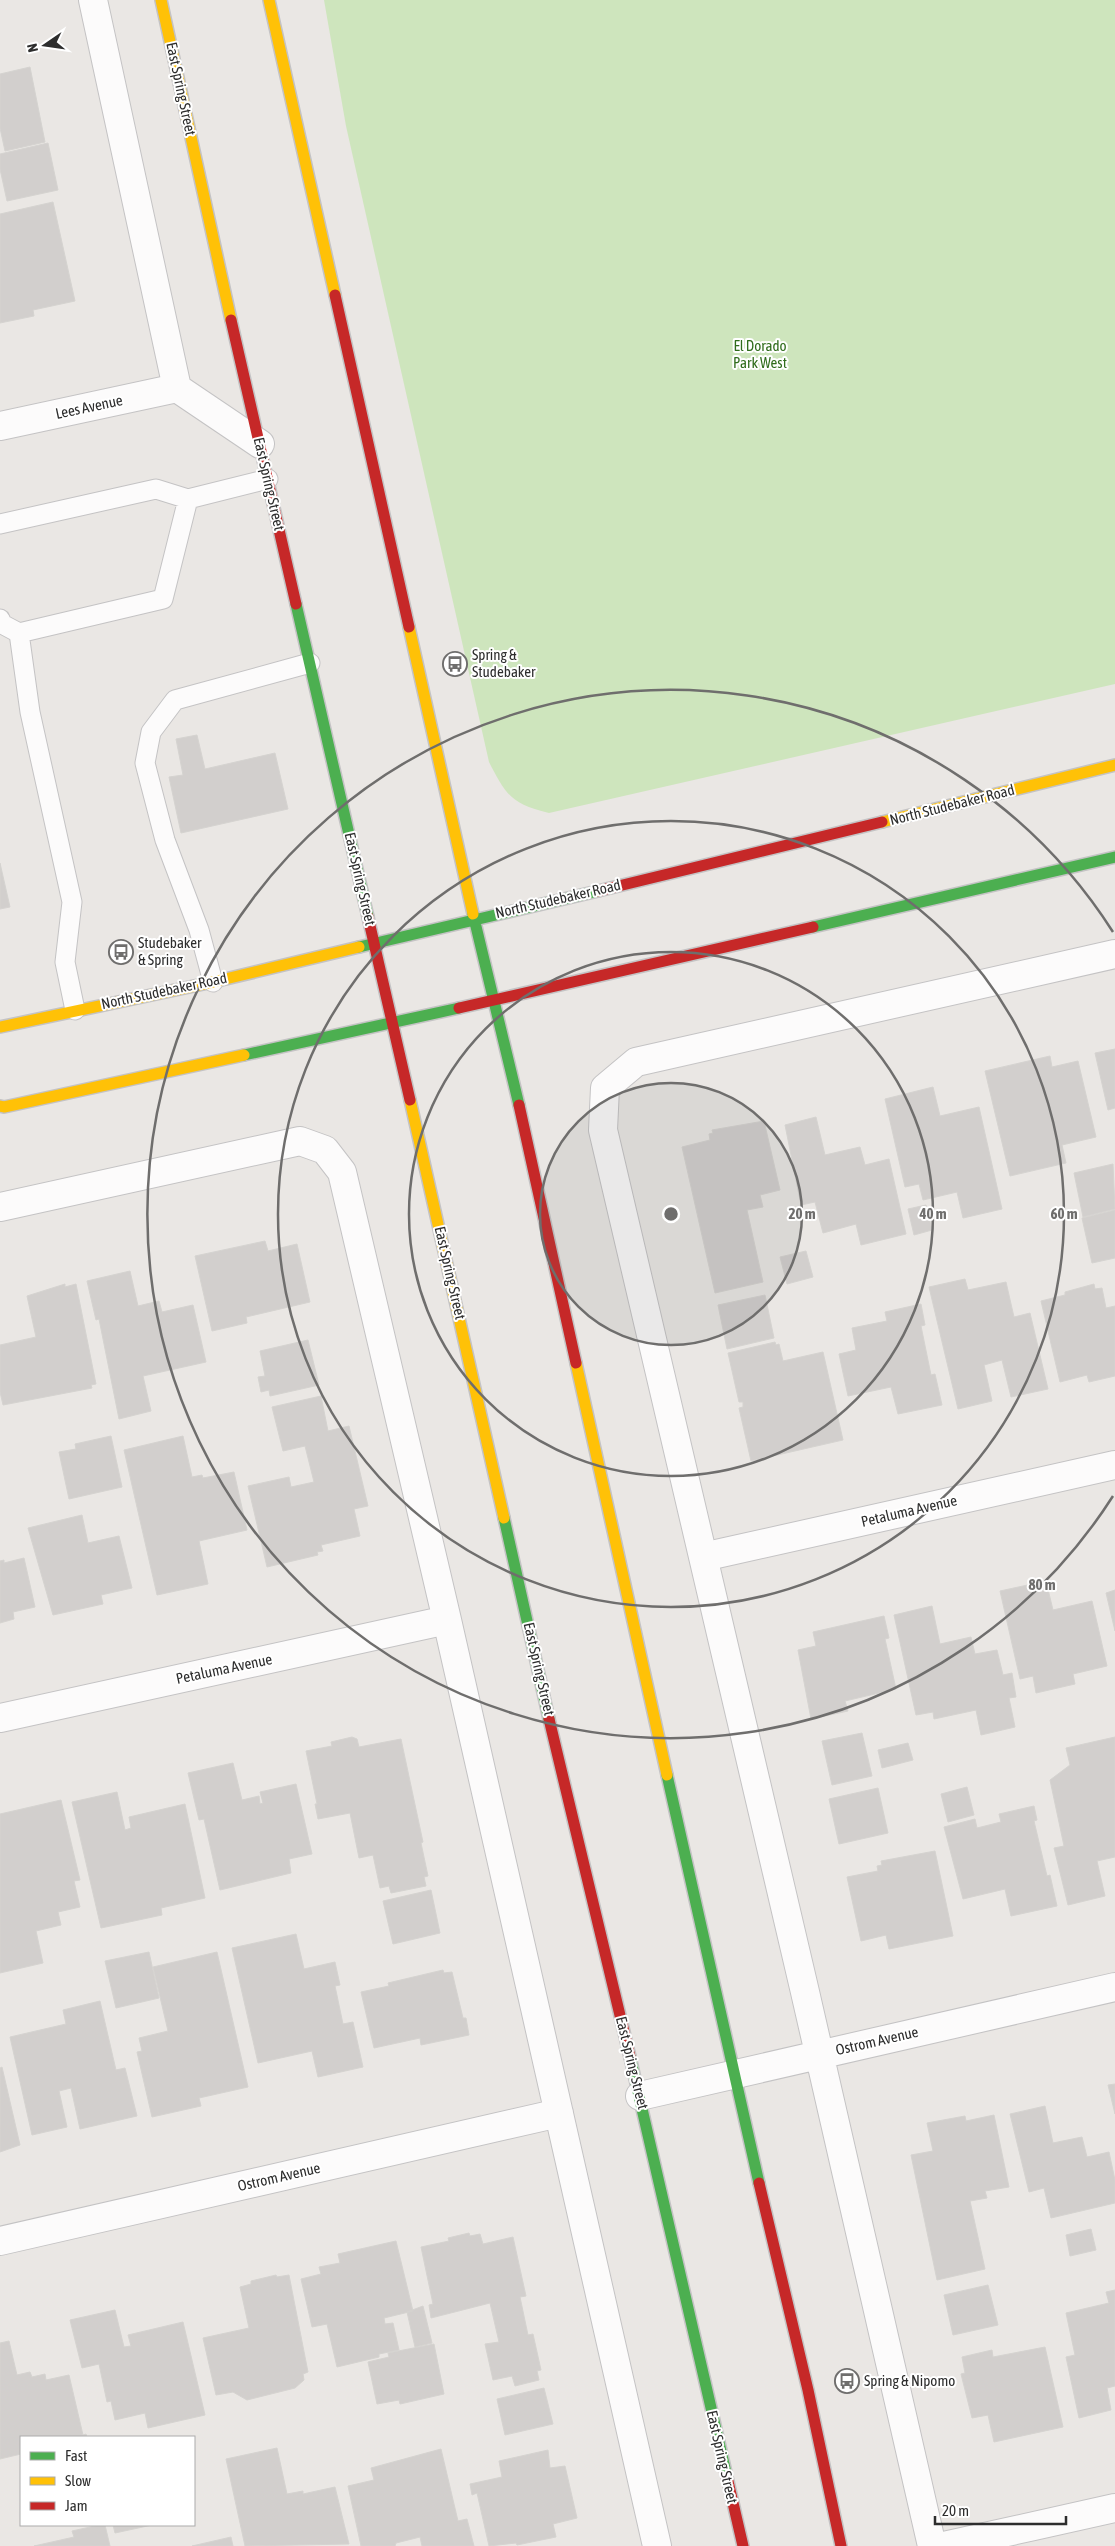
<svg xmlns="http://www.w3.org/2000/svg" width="1115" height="2546" font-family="'Asap Condensed',sans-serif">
	<rect width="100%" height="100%" fill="#eae7e4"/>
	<path fill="#cee5bd" d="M324,0h791v684l-566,129c-38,-9 -43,-18 -60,-51l-143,-636z"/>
	<path fill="#d2cfcd" stroke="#d5d3d0" d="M30,67l15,75 -40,9 -5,-23v-54z
		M48,143l10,47 -51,11 -7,-32v-15z
		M53,202l22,99 -42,9 1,6 -34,7v-109z
		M197,735l8,34 70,-16 13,56 -107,24 -12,-56 14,-2 -7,-36z
		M0,863l10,44 -10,2z
		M1115,1049v59l-7,2 -13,-57z
		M1050,1056l2,11 26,-6 18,76 -34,8 4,18 -56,13 -25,-105z
		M933,1087l7,29 39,-9 23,102 -39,9 -6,-26 -34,8 -4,-16 -14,3 -20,-88z
		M816,1117l9,38 35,-8 5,18 24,-6 17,75 -45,11 -5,-21 -33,9 -8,-31 -14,3 -16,-80z
		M764,1121l16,69 -20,5 3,12 -16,3 16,72 -48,11 -33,-146 28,-7 -1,-6 4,-1 -1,-3z
		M1113,1164l2,45 -32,8 -9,-44z
		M926,1205l6,25 -18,5 -6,-26z
		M1115,1210v48l-23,5 -10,-45z
		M265,1241l3,10 29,-7 13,58 -64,15 1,6 -35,8 -17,-75z
		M806,1251l7,26 -26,7 -7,-27z
		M130,1271l8,35 21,-5 3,11 31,-7 13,57 -63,14 8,35 -32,8 -20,-100 -3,1 -9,-39z
		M965,1279l3,11 38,-8 8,35 16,-4 18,76 -37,8 -9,-37 -18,5 8,36 -34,8 -29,-122z
		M65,1284v3l11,-3 20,100 -5,1 1,3 -89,17 -3,-13v-47l36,-8 -9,-41z
		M1094,1284l1,5 7,-1 4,20 9,-2v70l-26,6 -2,-7 -27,7 -19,-81 24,-6v-3z
		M765,1295l9,43 -47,11 -9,-44z
		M921,1304l4,21 -4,1 10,49 4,-1 7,31 -44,9 -7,-27 -43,9 -9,-42 17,-4 -4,-22 35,-7 -2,-9z
		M308,1340l11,45 -49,11 -1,-6 -8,2 -3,-15 7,-1 -5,-25z
		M775,1342l1,3 3,-1 4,17 40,-9 20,88 -92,21 -12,-53 4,-1v-5h-4l-11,-49z
		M321,1396l7,35 21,-5 19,80 -14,3 6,27 -39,9 2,6 -6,1 1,3 -51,12 -19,-81 41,-9 2,10 23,-5 -9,-36 -22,5 -11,-44z
		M111,1436l11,51 -53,12 -10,-47 17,-3 -1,-5z
		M183,1436l9,41 10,-2 1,3 31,-6 13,58 -48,11 9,43 -51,11 -33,-145z
		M82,1515l6,28 31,-7 13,52 -31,7 2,9 -50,11 -25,-87z
		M24,1558l11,49 -22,5 1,7 -14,4v-62l4,-1v3z
		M1046,1581l7,29 39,-9 15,65 -34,8 2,10 -39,9 -3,-17 -13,3 -20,-88z
		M1115,1590v41l-9,-38z
		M932,1606l8,38 31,-7 4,17 22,-4 6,25 9,-2 4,24 -7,1 6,29 -34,8 -5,-25 -42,9 -1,-7 -17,3 -22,-100z
		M884,1616l5,22 -4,1 11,50 -51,12 3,10 -37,8 -13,-69 18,-4 -3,-14z
		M862,1733l10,43 -40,9 -10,-44z
		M352,1737l5,2 2,8 42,-8 22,103 -2,1 7,33 -4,1 2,9 -35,7 -2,-7 -9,2 -7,-33 -14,3 -9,-45 -32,6 -3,-15h2l-11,-53 26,-5 -1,-4z
		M1115,1737v120l-18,4 8,35 -37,9 -14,-57 10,-2 -14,-66 20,-15 -4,-17z
		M908,1743l5,17 -31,8 -4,-18z
		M233,1763l9,37 17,-4 1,8 3,-1 -3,-11 36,-8 16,70 -23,5 2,14 -71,17 -16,-71 -5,1 -11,-47z
		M967,1787l7,28 -26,7 -7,-28z
		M878,1788l10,45 -49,11 -10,-45z
		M117,1792l8,38 6,-2 -2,-11 56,-13 20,94 -44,10 1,7 -61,13 -29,-126z
		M61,1800l19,80 -6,1 6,26 -22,5 3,13 -25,6 7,32 -43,10v-159z
		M1034,1806l3,14 -3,1 13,55 3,-1 7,31 -46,10 -6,-27 -42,10 -19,-72 31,-8 2,9 24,-6 -2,-8z
		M935,1851l18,85 -64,13 -3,-14 -25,6 -14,-64 31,-6 -1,-5 5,-1 -1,-4z
		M431,1890l9,43 -47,11 -10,-43z
		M296,1934l8,35 31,-7 5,23 -5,1 8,38 10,-2 10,45 -45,10 -6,-26 -54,12 -26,-115z
		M149,1952l10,46 -43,10 -11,-47z
		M217,1952l31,135 -49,11 2,8 -49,11 -15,-65 5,-1 -3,-13 29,-7 -15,-64z
		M443,1970l1,3 8,-1 11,46h3l3,17 -48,10 -1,-7 -46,10 -13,-56 28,-6 -1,-3z
		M100,2001l16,69 9,-2 12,48 -57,13 -9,-41 -12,3 8,36 -35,8 -22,-98 56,-13 -3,-14z
		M2,2067l18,78 -20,7v-84z
		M1115,2084v30l-7,-29z
		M1045,2106l8,37 29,-6 5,20 22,-5 6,28v23l-64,15 -7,-30 -15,4 -19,-78z
		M994,2115l15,72 -24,4 2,7 -17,3 15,68 -48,11 -26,-125 22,-4 -6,-28 38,-7 1,5z
		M1091,2229l5,21 -26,6 -4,-21z
		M469,2233l1,3 10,-2 3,10 30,-7 13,59 -6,1 8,38 5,-1 8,36 -4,1 2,9 -24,6 -3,-10 -19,4 -8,-36 14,-2 -9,-39 -59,15 -2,-13 4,-1 -12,-57 28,-6 -1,-3z
		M396,2241l17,70 -29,7 1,6 8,-1 6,27 -20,4v3l-42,10 -10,-43 -15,3 -11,-48 20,-5 -2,-7 21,-4 -2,-9z
		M276,2275l1,2 12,-2 19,97 -5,2 1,6 -9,8 -48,12 -14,-8 -17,3 -13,-57 46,-10 -9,-41 11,-3v-3z
		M988,2285l10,40 -45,10 -9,-40z
		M1115,2290v96l-8,2 4,22 -32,8 -13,-61 9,-2 -9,-42 43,-10 -3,-11z
		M423,2306l9,37 -17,4 -8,-35z
		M115,2310l9,37 7,-1 -3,-11 55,-13 22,93 -57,13 -3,-15 -30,7 -4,-19 -4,1 -8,-38 -17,4 -12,-48z
		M9,2341l8,34 13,-3 2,5 13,-3 1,6 23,-5 14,60 3,-1 1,3h-66v17l-21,5v-116z
		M434,2344l10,50 -44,10 -1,-4 -22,4 -9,-42 21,-5 -1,-4z
		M1045,2347l18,80 -69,15 -6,-27 -16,3 -11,-44 4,-1 -3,-16 30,-7 1,7z
		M544,2388l9,36 -48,11 -8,-36z
		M277,2448l10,46 16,-3v3l32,-7 14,57 -104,2 -19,-87z
		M441,2449l17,72 9,-2 7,27h-52l-2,-9 -24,6 -1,3h-34l-13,-60 26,-6 -3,-12z
		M548,2450l2,18 15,-2 12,52 -24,6 3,13 -39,8 -1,-2 -27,3 -12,-53 -5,2 -2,-11 32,-7 -3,-16z
		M99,2525h6l5,21h-76l40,-9 -2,-6z
		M113,2525h39l-37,8z
		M231,2537l2,9h-41z"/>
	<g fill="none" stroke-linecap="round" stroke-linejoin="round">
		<defs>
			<path id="lane" d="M0,524l156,-35 32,10 80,-20
				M0,619l2,5 17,9 144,-34 25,-100
				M19,633l11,79 42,190 -7,60 10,48
				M213,982l-14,-52 -34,-90 -20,-77 6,-31 24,-32 135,-37"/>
			<path id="street" d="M93,0l84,388
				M177,388l83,56
				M0,426l177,-38
				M0,1207l300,-66 25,9 17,22 105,448 210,926
				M703,1557l412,-92
				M0,1718l447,-98
				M640,2096l475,-109
				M0,2241l559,-128
				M932,2546l-127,-554 -202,-862 2,-42 31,-26 479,-108
				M944,2546l171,-38"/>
			<path id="fast" d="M296,604l72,313
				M473,914l46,191
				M813,927l302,-70
				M359,947l239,-56
				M244,1055l215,-47
				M504,1518l45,201
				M667,1775l92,408
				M630,2057l97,420"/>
			<path id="slow" d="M161,0l70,320
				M269,0l66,295
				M409,627l64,287
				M882,822l233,-57
				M0,1027l213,-45 146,-35
				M410,1100l94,418
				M0,1106l4,1 240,-52
				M576,1363l91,412"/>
			<path id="jam" d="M335,295l74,332
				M231,320l65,284
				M598,891l284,-69
				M368,917l42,183
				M459,1008l354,-81
				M519,1105l57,258
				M549,1719l81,338
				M759,2183l49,207 33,156
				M727,2477l16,69"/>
		</defs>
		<use href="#lane" stroke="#c4c3c4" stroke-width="21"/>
		<use href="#street" stroke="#c4c3c4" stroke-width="30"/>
		<use href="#fast" stroke="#c4c3c4" stroke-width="14"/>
		<use href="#slow" stroke="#c4c3c4" stroke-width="14"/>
		<use href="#jam" stroke="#c4c3c4" stroke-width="14"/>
		<use href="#lane" stroke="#fcfbfb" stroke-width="19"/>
		<use href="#street" stroke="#fcfbfb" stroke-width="28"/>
		<use href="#fast" stroke="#4caf50" stroke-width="11"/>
		<use href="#slow" stroke="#ffc107" stroke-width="11"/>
		<use href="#jam" stroke="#c62828" stroke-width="11"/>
	</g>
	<circle cx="671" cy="1214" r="131" fill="#6f6e6d" fill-opacity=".12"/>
	<g fill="none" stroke="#6f6e6d" stroke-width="2.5">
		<circle cx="671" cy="1214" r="131"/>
		<circle cx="671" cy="1214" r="262"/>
		<circle cx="671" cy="1214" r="393"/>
		<path d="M1113 1496A524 524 0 1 1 1113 932"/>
	</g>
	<defs>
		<symbol id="bus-ring" viewBox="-11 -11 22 22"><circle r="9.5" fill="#fff" stroke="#6f6e6d" stroke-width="1.5"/><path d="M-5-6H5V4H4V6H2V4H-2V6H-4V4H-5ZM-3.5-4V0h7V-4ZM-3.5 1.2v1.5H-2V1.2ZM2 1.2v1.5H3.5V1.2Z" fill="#6f6e6d"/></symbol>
	</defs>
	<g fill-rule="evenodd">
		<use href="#bus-ring" x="441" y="650" width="28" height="28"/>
		<use href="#bus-ring" x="107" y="938" width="28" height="28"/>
		<use href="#bus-ring" x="833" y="2367" width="28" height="28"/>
	</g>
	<g text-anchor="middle" stroke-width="4" stroke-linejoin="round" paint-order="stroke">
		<g font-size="15" fill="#2d2d2d" stroke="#fff">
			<text transform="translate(181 89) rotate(78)" y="5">East Spring Street</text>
			<text transform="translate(89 407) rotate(-12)" y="5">Lees Avenue</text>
			<text transform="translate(269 484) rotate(77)" y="5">East Spring Street</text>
			<text transform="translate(952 805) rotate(-14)" y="5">North Studebaker Road</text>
			<text transform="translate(360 879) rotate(77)" y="5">East Spring Street</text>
			<text transform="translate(558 899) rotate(-13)" y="5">North Studebaker Road</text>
			<text transform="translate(164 991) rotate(-12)" y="5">North Studebaker Road</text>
			<text transform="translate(450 1273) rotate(77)" y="5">East Spring Street</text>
			<text transform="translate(909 1511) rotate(-13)" y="5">Petaluma Avenue</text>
			<text transform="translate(224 1669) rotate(-12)" y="5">Petaluma Avenue</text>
			<text transform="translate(539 1669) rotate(77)" y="5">East Spring Street</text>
			<text transform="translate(877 2041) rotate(-13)" y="5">Ostrom Avenue</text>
			<text transform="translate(632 2063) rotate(76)" y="5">East Spring Street</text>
			<text transform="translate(279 2177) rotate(-13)" y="5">Ostrom Avenue</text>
			<text transform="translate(722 2457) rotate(77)" y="5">East Spring Street</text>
		</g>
		<g font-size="15" fill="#2f6c1b" stroke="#fff">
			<text x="760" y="351">El Dorado<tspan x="760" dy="17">Park West</tspan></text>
		</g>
		<g font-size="15" fill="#2d2d2d" stroke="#fff" text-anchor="start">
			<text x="472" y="660">Spring &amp;<tspan x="472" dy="17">Studebaker</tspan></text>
			<text x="138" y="948">Studebaker<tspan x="138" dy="17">&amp; Spring</tspan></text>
			<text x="864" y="2386">Spring &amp; Nipomo</text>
		</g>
	</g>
	<circle cx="671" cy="1214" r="8" fill="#6f6e6d" stroke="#fff" stroke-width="2.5"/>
	<g font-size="15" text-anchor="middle" font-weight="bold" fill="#6f6e6d" stroke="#fff" stroke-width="4" stroke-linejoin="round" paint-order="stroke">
		<text x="802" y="1219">20 m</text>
		<text x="933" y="1219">40 m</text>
		<text x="1064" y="1219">60 m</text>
		<text x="1042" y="1590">80 m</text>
	</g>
	<rect x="20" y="2436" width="175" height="90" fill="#ffffff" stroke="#ababab"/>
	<rect x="30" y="2452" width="25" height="8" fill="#4caf50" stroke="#ababab"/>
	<text x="65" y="2461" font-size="15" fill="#2d2d2d">Fast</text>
	<rect x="30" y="2477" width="25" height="8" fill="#ffc107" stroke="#ababab"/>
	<text x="65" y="2486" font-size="15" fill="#2d2d2d">Slow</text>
	<rect x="30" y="2502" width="25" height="8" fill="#c62828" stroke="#ababab"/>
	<text x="65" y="2511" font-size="15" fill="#2d2d2d">Jam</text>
	<g transform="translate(45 45) rotate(257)" stroke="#ffffff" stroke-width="4" paint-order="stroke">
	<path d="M0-4L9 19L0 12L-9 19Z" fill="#2d2d2d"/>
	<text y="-8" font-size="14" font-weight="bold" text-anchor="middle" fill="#2d2d2d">N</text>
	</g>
	<path d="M935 2516v8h131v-8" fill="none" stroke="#2d2d2d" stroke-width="2.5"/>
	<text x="942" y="2516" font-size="15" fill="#2d2d2d" stroke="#ffffff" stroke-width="4" paint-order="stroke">20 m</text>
</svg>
